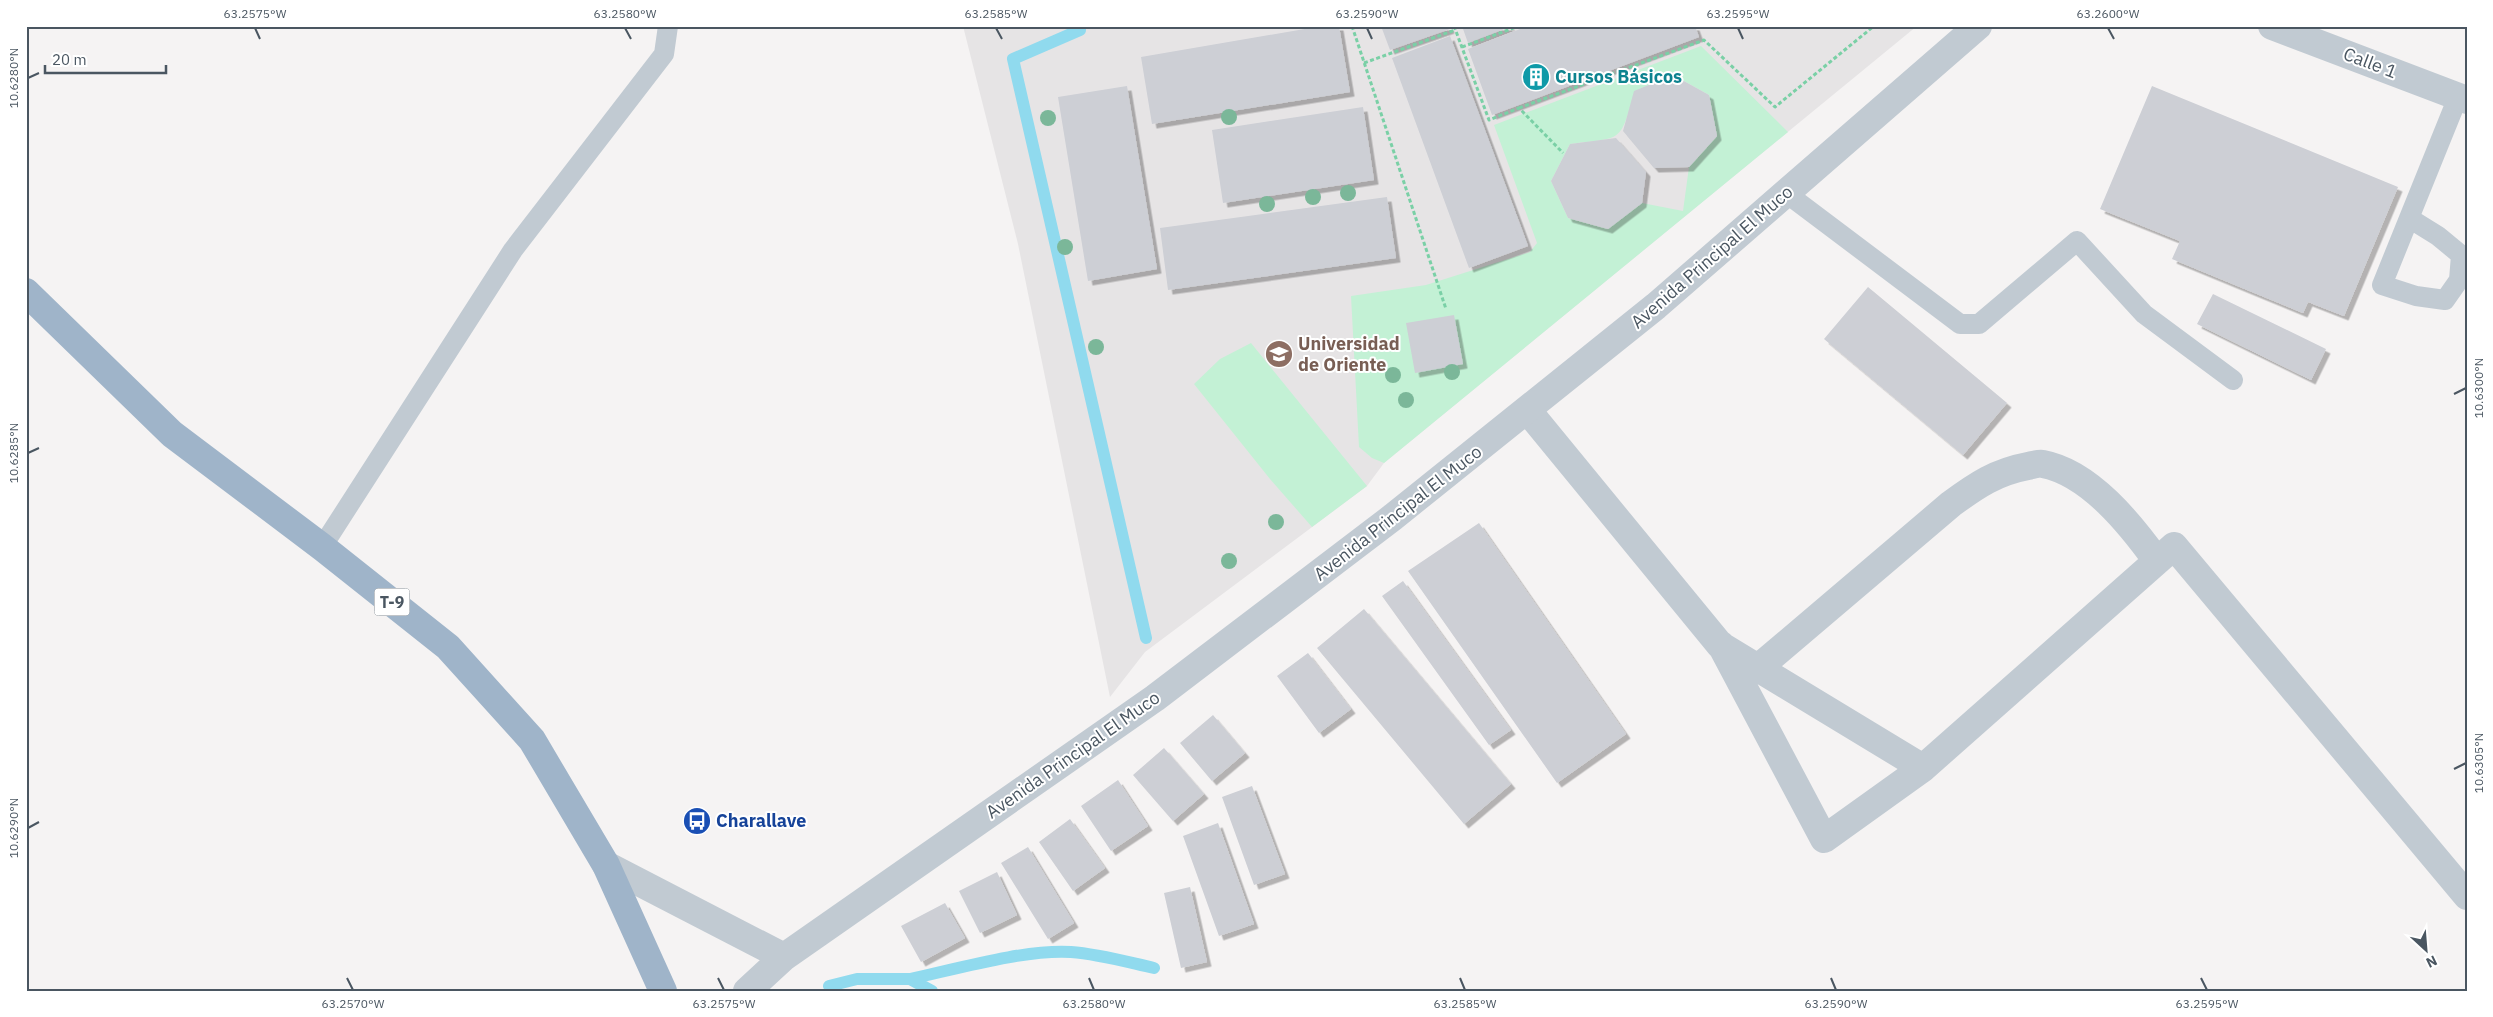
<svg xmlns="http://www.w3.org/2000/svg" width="2493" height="1017" font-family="'IBM Plex Sans',sans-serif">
	<defs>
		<filter id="shadow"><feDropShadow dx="4.5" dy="4.5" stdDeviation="0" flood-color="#0004"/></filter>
	</defs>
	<rect width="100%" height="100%" fill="#f5f3f3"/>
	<path fill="#e6e4e5" d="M963,26h954l-533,437 -17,23 -222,166 -35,45 -92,-453z"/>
	<path fill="#c3f1d5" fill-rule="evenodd" d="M1701,46l87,86 -404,331 -12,-5 -13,-11 -8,-151 75,-11 104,-33 7,-9 -43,-118zM1673,75l36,20 8,41 -28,31 -6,44 -41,-8 -34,26 -40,-11 -17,-37 19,-37c54,-7 49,0 65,-53z
		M1251,343l116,143 -55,41 -42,-48 -76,-95 26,-25z"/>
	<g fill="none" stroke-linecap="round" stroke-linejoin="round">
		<path stroke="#90daee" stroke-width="12" d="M1080,26v4l-67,29 133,579
			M910,979c46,-10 116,-30 161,-27 28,2 56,10 83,16
			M829,986l28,-7h53l22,12"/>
	</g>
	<path fill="#cdcfd5" filter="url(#shadow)" d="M1322,26h17l11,66 -198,32 -11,-67z
		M1381,26h68l1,3 -60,21z
		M1462,26h50l-44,17z
		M1528,26h167l4,11 -207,78 -24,-66z
		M1450,36l78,210 -59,22 -77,-210z
		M1673,75l36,20 8,41 -28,31 -35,1 -31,-37 11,-40z
		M1127,86l30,183 -69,12 -30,-184z
		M2152,86l246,101 -54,129 -36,-14 -5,11 -131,-54 8,-18 -80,-32z
		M1363,107l11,73 -151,23 -11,-73z
		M1616,138l30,34 -4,31 -34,26 -40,-11 -17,-37 19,-37z
		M1387,197l9,61 -228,32 -8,-62z
		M1868,287l139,116 -44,52 -139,-116z
		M2213,294l113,55 -15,31 -114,-56z
		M1454,315l9,49 -48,9 -9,-50z
		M1479,523l147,211 -69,49 -149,-212z
		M1403,581l108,149 -22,15 -107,-149z
		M1364,609l147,175 -47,40 -147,-176z
		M1308,653l43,56 -32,24 -42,-57z
		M1213,715l32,38 -33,28 -32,-38z
		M1164,748l40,46 -31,27 -40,-46z
		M1118,780l30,46 -37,25 -30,-45z
		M1252,786l33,88 -31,11 -32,-88z
		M1070,819l35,49 -32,23 -34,-49z
		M1218,823l36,101 -35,12 -36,-100z
		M1028,847l46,76 -26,16 -47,-76z
		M997,872l20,43 -37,18 -21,-42z
		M1190,887l17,75 -26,6 -17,-75z
		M945,903l20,35 -44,24 -20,-36z"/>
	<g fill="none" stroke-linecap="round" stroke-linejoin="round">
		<path stroke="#7ad0a6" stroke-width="3" stroke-dasharray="4 2.5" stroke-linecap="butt" d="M1352,26l94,283
			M1454,26l35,94 30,-12 44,45
			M1462,47l57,-21
			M1364,63l91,-33
			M1519,108l185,-68 71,67 99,-81"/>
		<path stroke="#c1cad2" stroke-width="20" d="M1786,193l174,131h19l98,-83 67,73 89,66
			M2409,218l29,18 23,19 -2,25 -14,20 -29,-4 -34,-11 76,-188
			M322,547l191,-297 151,-196 4,-28"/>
		<path stroke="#c1cad2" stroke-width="28" d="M2272,26l195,74
			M1528,411l192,234 203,123 251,-222 293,350
			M1721,645l103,194 99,-71
			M1758,668l193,-164c26,-19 45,-32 77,-38 5,-1 11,-3 15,-2 47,9 88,61 114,97"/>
		<path stroke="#c1cad2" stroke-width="28" d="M606,865l178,92
			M747,991l37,-34 371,-259 238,-181 263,-211 322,-280"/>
		<path stroke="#9fb4c9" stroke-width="28" d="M26,292l146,142 150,113 126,100 84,93 74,125 57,126"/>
	</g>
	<g fill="#7bb799">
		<circle cx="1229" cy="117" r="8"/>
		<circle cx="1048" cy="118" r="8"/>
		<circle cx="1348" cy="193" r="8"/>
		<circle cx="1313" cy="197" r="8"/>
		<circle cx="1267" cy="204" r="8"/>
		<circle cx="1065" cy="247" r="8"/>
		<circle cx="1096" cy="347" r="8"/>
		<circle cx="1452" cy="372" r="8"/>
		<circle cx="1393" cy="375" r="8"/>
		<circle cx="1406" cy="400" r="8"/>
		<circle cx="1276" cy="522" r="8"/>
		<circle cx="1229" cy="561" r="8"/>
	</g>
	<path fill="none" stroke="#4a5661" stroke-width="2" d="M255,28l5,11M625,28l6,11M996,28l6,11M1367,28l5,11M1738,28l5,11M2108,28l6,11M28,78l11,-5M2454,394l12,-6M28,453l11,-5M2454,769l12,-6M28,828l11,-6M347,978l6,12M718,978l6,12M1089,978l5,12M1460,978l5,12M1831,978l5,12M2201,978l6,12"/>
	<defs>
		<symbol id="building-disc" viewBox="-11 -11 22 22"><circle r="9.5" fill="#0f9aa8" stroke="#fff"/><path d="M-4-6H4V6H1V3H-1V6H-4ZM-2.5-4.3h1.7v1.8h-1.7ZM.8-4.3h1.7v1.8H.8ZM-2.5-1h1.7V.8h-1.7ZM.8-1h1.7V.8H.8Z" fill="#fff"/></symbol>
		<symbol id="university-disc" viewBox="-11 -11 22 22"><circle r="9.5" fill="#8d6e63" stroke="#fff"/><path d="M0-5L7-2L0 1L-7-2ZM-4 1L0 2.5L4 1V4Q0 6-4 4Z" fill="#fff"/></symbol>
		<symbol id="bus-disc" viewBox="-11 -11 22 22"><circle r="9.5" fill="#1a4fb4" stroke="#fff"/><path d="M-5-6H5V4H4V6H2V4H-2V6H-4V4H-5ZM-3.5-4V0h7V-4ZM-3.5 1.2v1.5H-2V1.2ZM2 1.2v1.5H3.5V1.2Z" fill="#fff"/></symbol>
	</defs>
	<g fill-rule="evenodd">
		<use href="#building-disc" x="1520" y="61" width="32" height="32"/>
		<use href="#university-disc" x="1263" y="338" width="32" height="32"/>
		<use href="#bus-disc" x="681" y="805" width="32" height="32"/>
	</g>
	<g text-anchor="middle" stroke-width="4" stroke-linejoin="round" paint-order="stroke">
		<rect fill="#fff" stroke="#808990" stroke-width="1" x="374.5" y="588.5" width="35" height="27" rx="4"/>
		<g font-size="16" font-weight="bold" fill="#4a5661">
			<text x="392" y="608">T-9</text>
		</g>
		<g font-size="18" fill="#4a5661" stroke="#fff">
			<text transform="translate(2370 63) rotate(21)" y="6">Calle 1</text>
			<text transform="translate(1712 257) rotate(-41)" y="6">Avenida Principal El Muco</text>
			<text transform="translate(1398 513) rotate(-38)" y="6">Avenida Principal El Muco</text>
			<text transform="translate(1073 755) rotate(-35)" y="6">Avenida Principal El Muco</text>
		</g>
		<g font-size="18" font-weight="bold" fill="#0d838f" stroke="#fff" text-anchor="start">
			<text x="1555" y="83">Cursos Básicos</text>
		</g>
		<g font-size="18" font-weight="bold" fill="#785e54" stroke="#fff" text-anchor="start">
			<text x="1298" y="350">Universidad<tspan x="1298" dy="21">de Oriente</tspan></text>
		</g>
		<g font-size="18" font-weight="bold" fill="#164399" stroke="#fff" text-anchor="start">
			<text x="716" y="827">Charallave</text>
		</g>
	</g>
	<rect width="2493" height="1017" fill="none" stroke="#ffffff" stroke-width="55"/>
	<g transform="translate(2426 950) rotate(154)" stroke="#ffffff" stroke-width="4" paint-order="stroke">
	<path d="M0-4L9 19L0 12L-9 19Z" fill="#4a5661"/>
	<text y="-8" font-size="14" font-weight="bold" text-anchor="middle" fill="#4a5661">N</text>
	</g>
	<path d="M45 65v8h121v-8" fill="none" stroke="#4a5661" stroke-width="2.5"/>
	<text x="52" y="65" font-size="15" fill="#4a5661" stroke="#ffffff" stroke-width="4" paint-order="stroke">20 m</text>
	<rect x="28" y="28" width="2438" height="962" fill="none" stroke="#4a5661" stroke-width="2"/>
	<g font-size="12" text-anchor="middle" fill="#4a5661">
		<text x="255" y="18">63.2575°W</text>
		<text x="625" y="18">63.2580°W</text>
		<text x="996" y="18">63.2585°W</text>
		<text x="1367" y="18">63.2590°W</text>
		<text x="1738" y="18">63.2595°W</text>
		<text x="2108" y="18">63.2600°W</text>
		<text transform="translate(14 78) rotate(-90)" y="4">10.6280°N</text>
		<text transform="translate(2479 388) rotate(-90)" y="4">10.6300°N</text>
		<text transform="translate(14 453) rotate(-90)" y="4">10.6285°N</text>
		<text transform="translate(2479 763) rotate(-90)" y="4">10.6305°N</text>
		<text transform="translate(14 828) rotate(-90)" y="4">10.6290°N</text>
		<text x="353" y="1008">63.2570°W</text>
		<text x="724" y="1008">63.2575°W</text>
		<text x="1094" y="1008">63.2580°W</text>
		<text x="1465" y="1008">63.2585°W</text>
		<text x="1836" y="1008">63.2590°W</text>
		<text x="2207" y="1008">63.2595°W</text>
	</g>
</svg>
